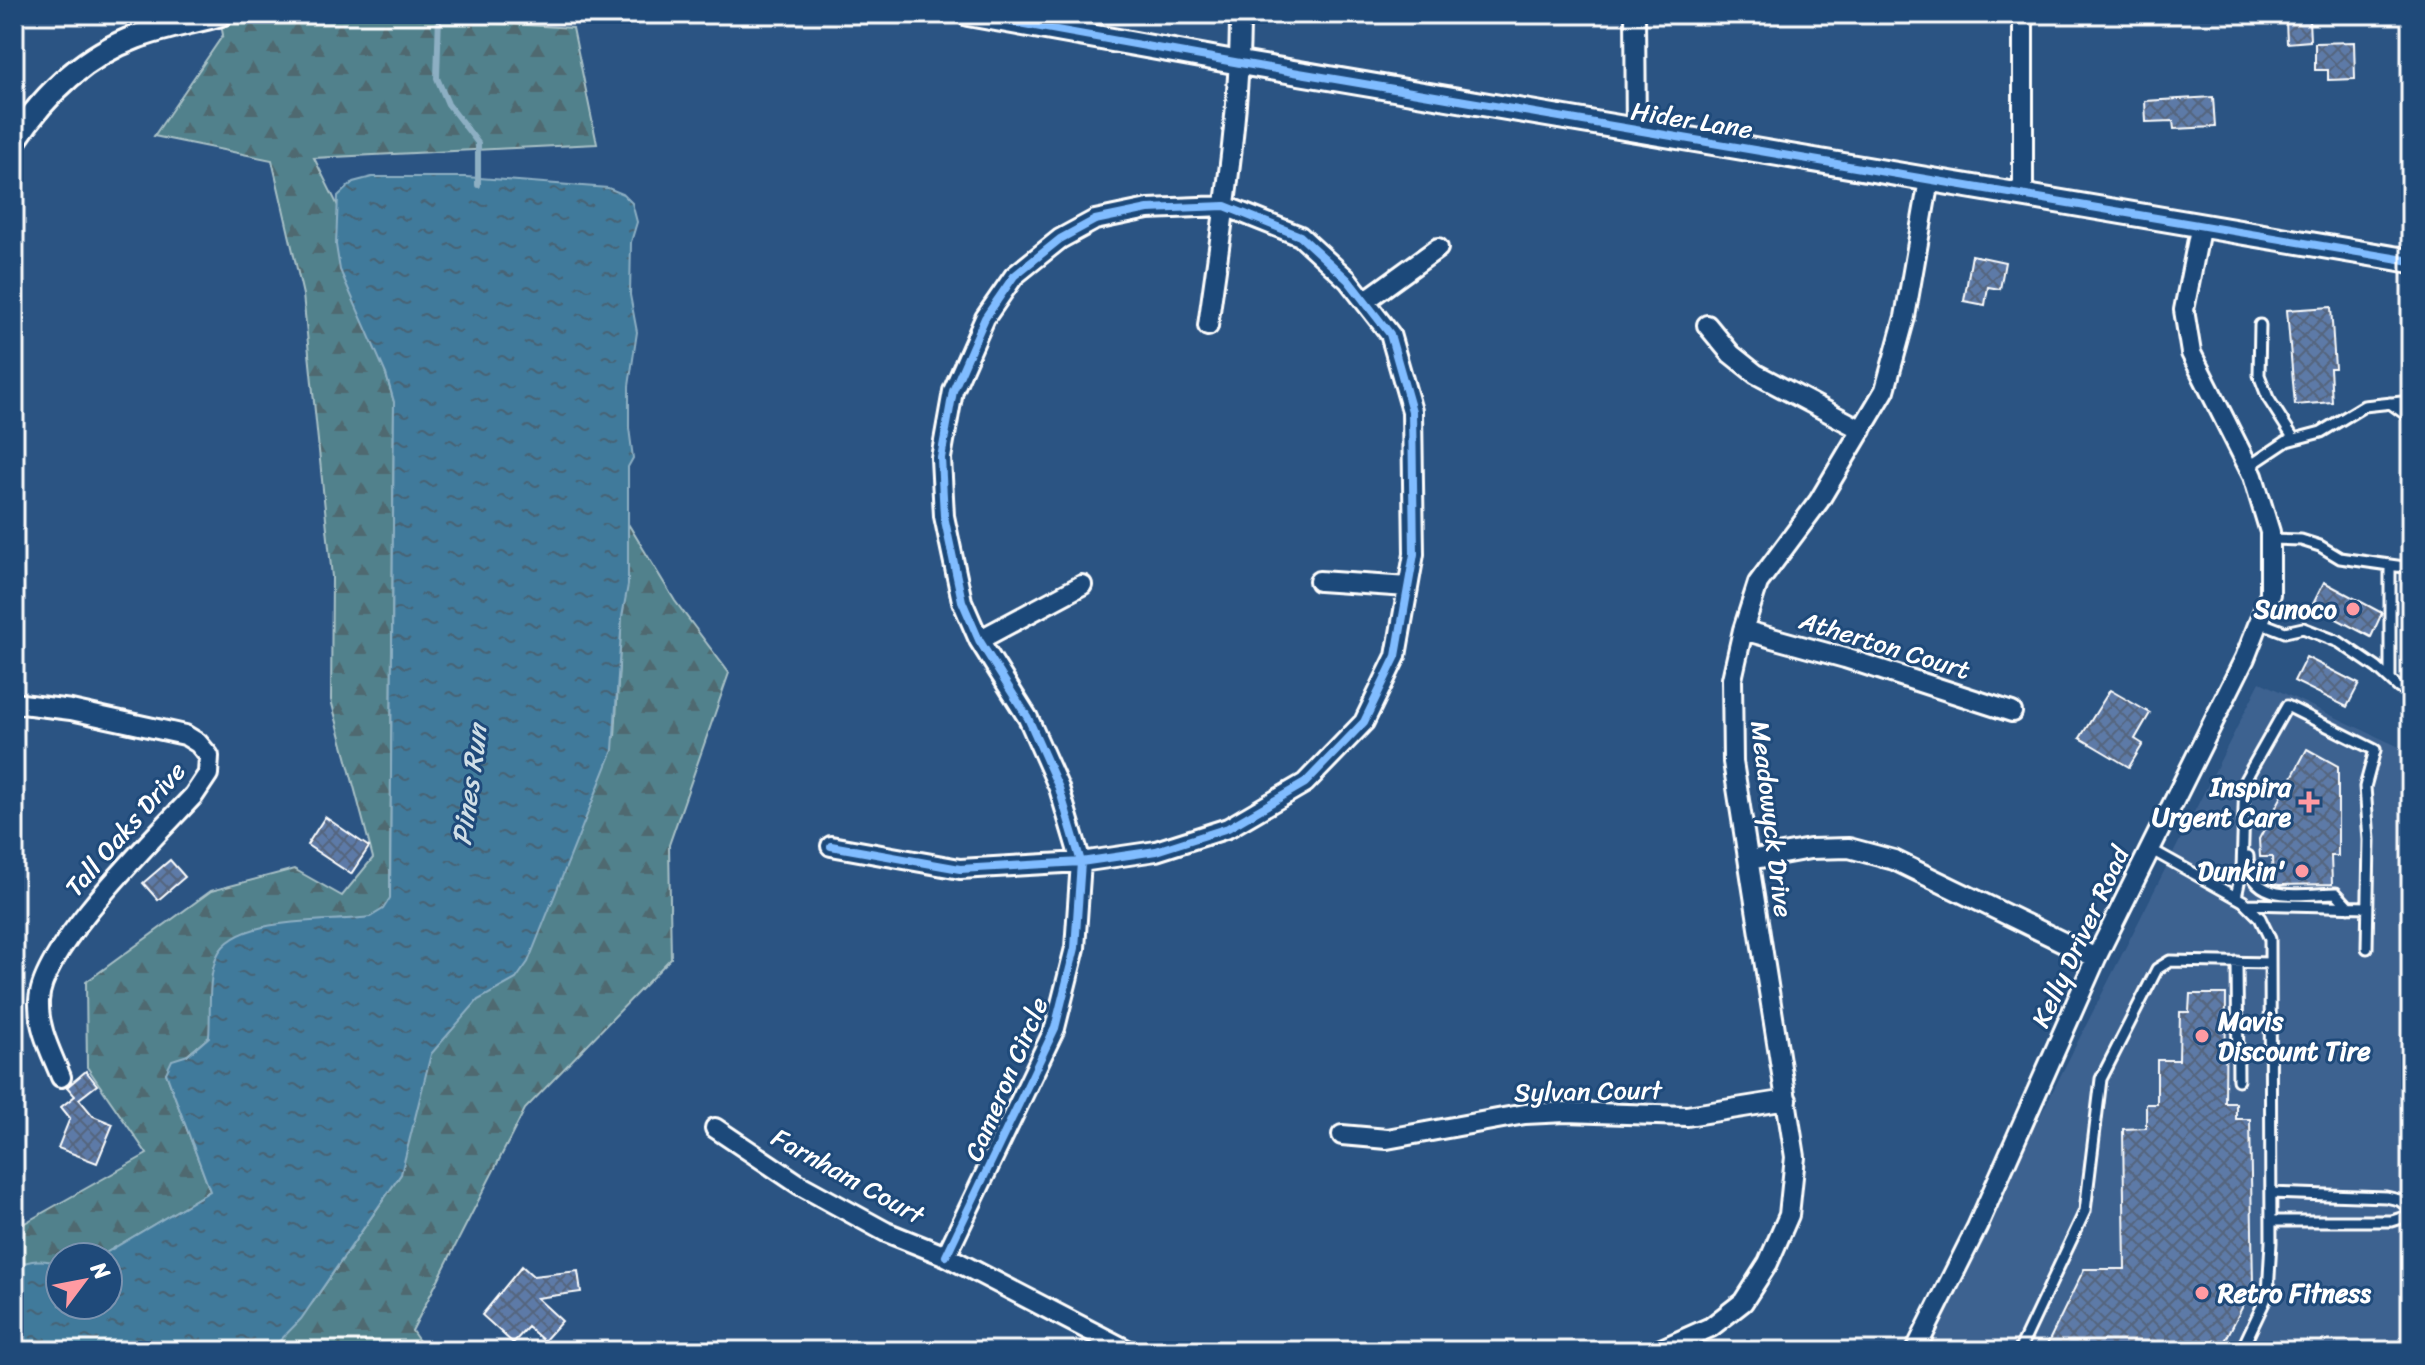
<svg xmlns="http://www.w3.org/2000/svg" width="2425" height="1365" font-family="Sriracha,sans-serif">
	<defs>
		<pattern id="forest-firs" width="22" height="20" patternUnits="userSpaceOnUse" patternTransform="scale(2)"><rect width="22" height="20" fill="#51818c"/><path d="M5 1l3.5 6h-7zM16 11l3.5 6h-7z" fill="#4f696f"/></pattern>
		<pattern id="water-ripples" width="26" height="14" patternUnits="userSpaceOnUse" patternTransform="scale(2)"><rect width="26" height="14" fill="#417a9b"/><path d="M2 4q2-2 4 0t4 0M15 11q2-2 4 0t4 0" fill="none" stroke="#466374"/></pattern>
		<pattern id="building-cross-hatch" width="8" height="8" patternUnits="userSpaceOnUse" patternTransform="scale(2)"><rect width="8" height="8" fill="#5d7aa7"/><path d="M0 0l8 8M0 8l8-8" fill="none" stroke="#55657e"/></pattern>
	</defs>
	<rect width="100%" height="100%" fill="#2b5483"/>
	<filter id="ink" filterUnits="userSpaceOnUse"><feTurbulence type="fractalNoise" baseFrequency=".0125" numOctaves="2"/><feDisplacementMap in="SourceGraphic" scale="16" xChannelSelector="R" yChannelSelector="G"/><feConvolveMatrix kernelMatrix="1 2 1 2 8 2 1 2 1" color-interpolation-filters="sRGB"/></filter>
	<g filter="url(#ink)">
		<path fill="#3e6290" d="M2260,682l150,70 -2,40 -6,17 2,542h-483z"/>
		<path fill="url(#forest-firs)" stroke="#a8c0c6" stroke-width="2" d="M219,14h133l221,14 24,116 -283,14 24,48 56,196 -4,495 225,-160 12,-215 48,79 54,72 -60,172 2,113 -146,151 -113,222 14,20h-156l43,-49 88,-128 -192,-137 -43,36 44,118 -111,66h-39v48h48l77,46h-171v-122l133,-75 -60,-87 -1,-85 125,-91 83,-22 48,27 31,-38 -42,-158 1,-123 -29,-282 -31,-135 -118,-24 69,-101z"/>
		<path fill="url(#water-ripples)" stroke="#8dafc3" stroke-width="2" d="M372,177h94l142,11 15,6 9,9 5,19 -6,20 -1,53 7,37 -8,54v42l4,30 -5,9v118l-6,32 -9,133 -85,212 -12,17 -38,21 -47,54 -30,120 -100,145 -31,32h-256v-85c17,-6 29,-8 46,-2v41h48v-48h-9l111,-66 -44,-118 6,-13 16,-5 21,-18c2,-26 -2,-57 8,-81 18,-42 116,-33 153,-39l13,-8 7,-11 4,-496 -8,-28 -46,-104 -4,-25 2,-49 15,-14z"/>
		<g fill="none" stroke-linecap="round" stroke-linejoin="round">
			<path stroke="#8dafc3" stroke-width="6" d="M439,14l-2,64 11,26 30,39v42"/>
		</g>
		<path fill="url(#building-cross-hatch)" stroke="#fff" stroke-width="2" d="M2309,19l1,22 -23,2 -1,-22z
			M2354,42l1,37 -27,1v-10h-13v-27z
			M2213,97l2,30 -41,2 -1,-8 -27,1 -1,-21z
			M1972,255l33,7 -5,27 -12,-2 -3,18 -21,-4z
			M2331,307l4,61h-5l2,34 -37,3 -8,-95z
			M2324,582l58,31 -11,24 -59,-31z
			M2306,657l53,27 -12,23 -53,-26z
			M2110,690l40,23 -15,26 8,5 -14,23 -49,-29z
			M2307,749l31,17v90h-7l1,28 -53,1 -6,-1 -1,-27h-12l-1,-18z
			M325,817l44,30 -18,27 -44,-29z
			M170,860l15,17 -27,23 -15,-17z
			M2190,994h36l-1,109h11v16h14l3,167 -33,65h-176l40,-82h41l-2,-140 23,-1v-24h11v-44h22l1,-48h9z
			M86,1071l11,14 -18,14 14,17 20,8 -16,39 -39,-15 12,-30 -9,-11 14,-11 -8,-9z
			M522,1266l11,10 45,-5 3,21 -44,6 25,23 -18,20 -16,-14 -15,16 -31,-28z"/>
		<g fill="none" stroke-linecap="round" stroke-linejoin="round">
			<defs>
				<path id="service" d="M2260,325l-1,50 9,23 26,41
					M2390,403l21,15
					M2248,467l39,-26 34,-9 43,-26 47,-5
					M2270,539l31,1 19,6 20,12 71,10
					M2390,565v114
					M2259,622l26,10 18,-4 36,14 38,26 22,20 12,4
					M2150,849l93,52 17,17 10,21 1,303 -3,52 -27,57
					M2248,856c1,49 52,38 88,37l13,14
					M2236,897l6,-28 3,-89 42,-74 88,44 -10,37 4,53 -2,108
					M2247,904l120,3
					M2237,962l1,118
					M2271,1193l115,4 13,3 12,9
					M2271,1221h121l19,-6
					M2019,1351l66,-140 16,-132 56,-110 13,-8 100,2"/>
				<path id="minor" d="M1635,14l1,117
					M2023,14v181
					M1365,301l73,-53
					M1707,325l24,29 25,20 106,56
					M1208,326c14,-103 32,-208 32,-312
					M1319,581l89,6
					M1743,630l102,28 167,54
					M979,640l103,-55
					M14,703l57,7 114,25 13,8 11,13 -1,18 -14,21c-38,41 -153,153 -155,206 -1,28 12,51 22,76
					M831,846l129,23 121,-7 75,-11 72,-23 77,-45 59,-61 32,-66 18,-102 -2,-143 -22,-77 -42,-54 -48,-44 -75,-30 -77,3 -53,11 -35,19 -46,37 -29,42 -32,73 -12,67 3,58 18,85 17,39 49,78 31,70 22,74 -6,86 -20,80 -109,228
					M1749,860l61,-11 39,-1 45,12 202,98
					M715,1128l85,57 86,47 60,24 183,95
					M1342,1135l45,4 138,-25 41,-2 121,4 100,-16
					M1657,1351l54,-24 32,-25 25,-39 21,-48 6,-58 -62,-395 -1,-83 11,-49 15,-47 61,-82 66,-111 20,-73 24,-137
					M1915,1351l62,-124 119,-269 149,-300 25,-64v-62l-17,-56 -62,-123 -7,-43 17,-86"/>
				<path id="tertiary" d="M968,14l272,49 1171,198
					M14,141c30,-46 70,-85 122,-104 27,-10 57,-15 85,-23"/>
			</defs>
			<use href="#service" stroke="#fff" stroke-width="15"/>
			<use href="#minor" stroke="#fff" stroke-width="24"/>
			<use href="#tertiary" stroke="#fff" stroke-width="28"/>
			<use href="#service" stroke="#1f4a7a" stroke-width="9"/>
			<use href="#minor" stroke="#1f4a7a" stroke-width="18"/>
			<use href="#tertiary" stroke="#1f4a7a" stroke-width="22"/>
			<defs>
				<path id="cycleway" d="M968,14l272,49 1171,198
					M831,846l129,23 121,-7 75,-11 72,-23 77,-45 59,-61 32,-66 18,-102 -2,-143 -22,-77 -42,-54 -48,-44 -75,-30 -77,3 -53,11 -35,19 -46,37 -29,42 -32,73 -12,67 3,58 18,85 17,39 49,78 31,70 22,74 -6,86 -20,80 -109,228"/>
			</defs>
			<use href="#cycleway" stroke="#1f4a7a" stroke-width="13"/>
			<use href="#cycleway" stroke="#80bcff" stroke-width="8"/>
		</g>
	</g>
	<g fill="#ff9aa2" stroke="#1f4a7a" stroke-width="3">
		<circle cx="2353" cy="609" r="8"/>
		<path d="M2305 790h8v8h8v8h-8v8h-8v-8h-8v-8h8z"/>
		<circle cx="2302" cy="871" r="8"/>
		<circle cx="2202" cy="1036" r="8"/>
		<circle cx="2202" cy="1293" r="8"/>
	</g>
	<g text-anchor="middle" stroke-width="6" stroke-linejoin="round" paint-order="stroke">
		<g font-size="26" fill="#fff" stroke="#1f4a7a">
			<text transform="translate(1692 120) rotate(9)" y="9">Hider Lane</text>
			<text transform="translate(1885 645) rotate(17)" y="9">Atherton Court</text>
			<text transform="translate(1772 819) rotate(83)" y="9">Meadowyck Drive</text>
			<text transform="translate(125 829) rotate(-49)" y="9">Tall Oaks Drive</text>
			<text transform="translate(2080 937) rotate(-65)" y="9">Kelly Driver Road</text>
			<text transform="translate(1006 1079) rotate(-67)" y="9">Cameron Circle</text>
			<text transform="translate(1588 1091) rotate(-1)" y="9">Sylvan Court</text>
			<text transform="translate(848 1176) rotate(29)" y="9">Farnham Court</text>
		</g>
		<g font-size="26" font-weight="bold" fill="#fff" stroke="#1f4a7a" text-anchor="end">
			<text x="2337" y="618">Sunoco</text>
			<text x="2291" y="796">Inspira<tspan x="2291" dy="30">Urgent Care</tspan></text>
			<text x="2286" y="880">Dunkin'</text>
			<text x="2218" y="1030" text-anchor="start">Mavis<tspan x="2218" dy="30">Discount Tire</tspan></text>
			<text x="2218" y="1302" text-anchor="start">Retro Fitness</text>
		</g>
		<g font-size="28" font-style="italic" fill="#d0dee6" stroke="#1f4a7a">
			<text transform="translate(469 785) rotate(-82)" y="10">Pines Run</text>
		</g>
	</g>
	<rect width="2425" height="1365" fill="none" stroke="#1f4a7a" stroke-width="48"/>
	<rect x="24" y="24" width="2377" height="1317" fill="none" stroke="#fff" stroke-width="3" filter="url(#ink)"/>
	<g transform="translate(84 1281) rotate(58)"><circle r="38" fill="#1f4a7a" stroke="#7992af" stroke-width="2"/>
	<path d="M0-6L14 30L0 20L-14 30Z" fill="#ff9aa2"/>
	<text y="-12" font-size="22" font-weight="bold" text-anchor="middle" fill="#ffffff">N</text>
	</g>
</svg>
